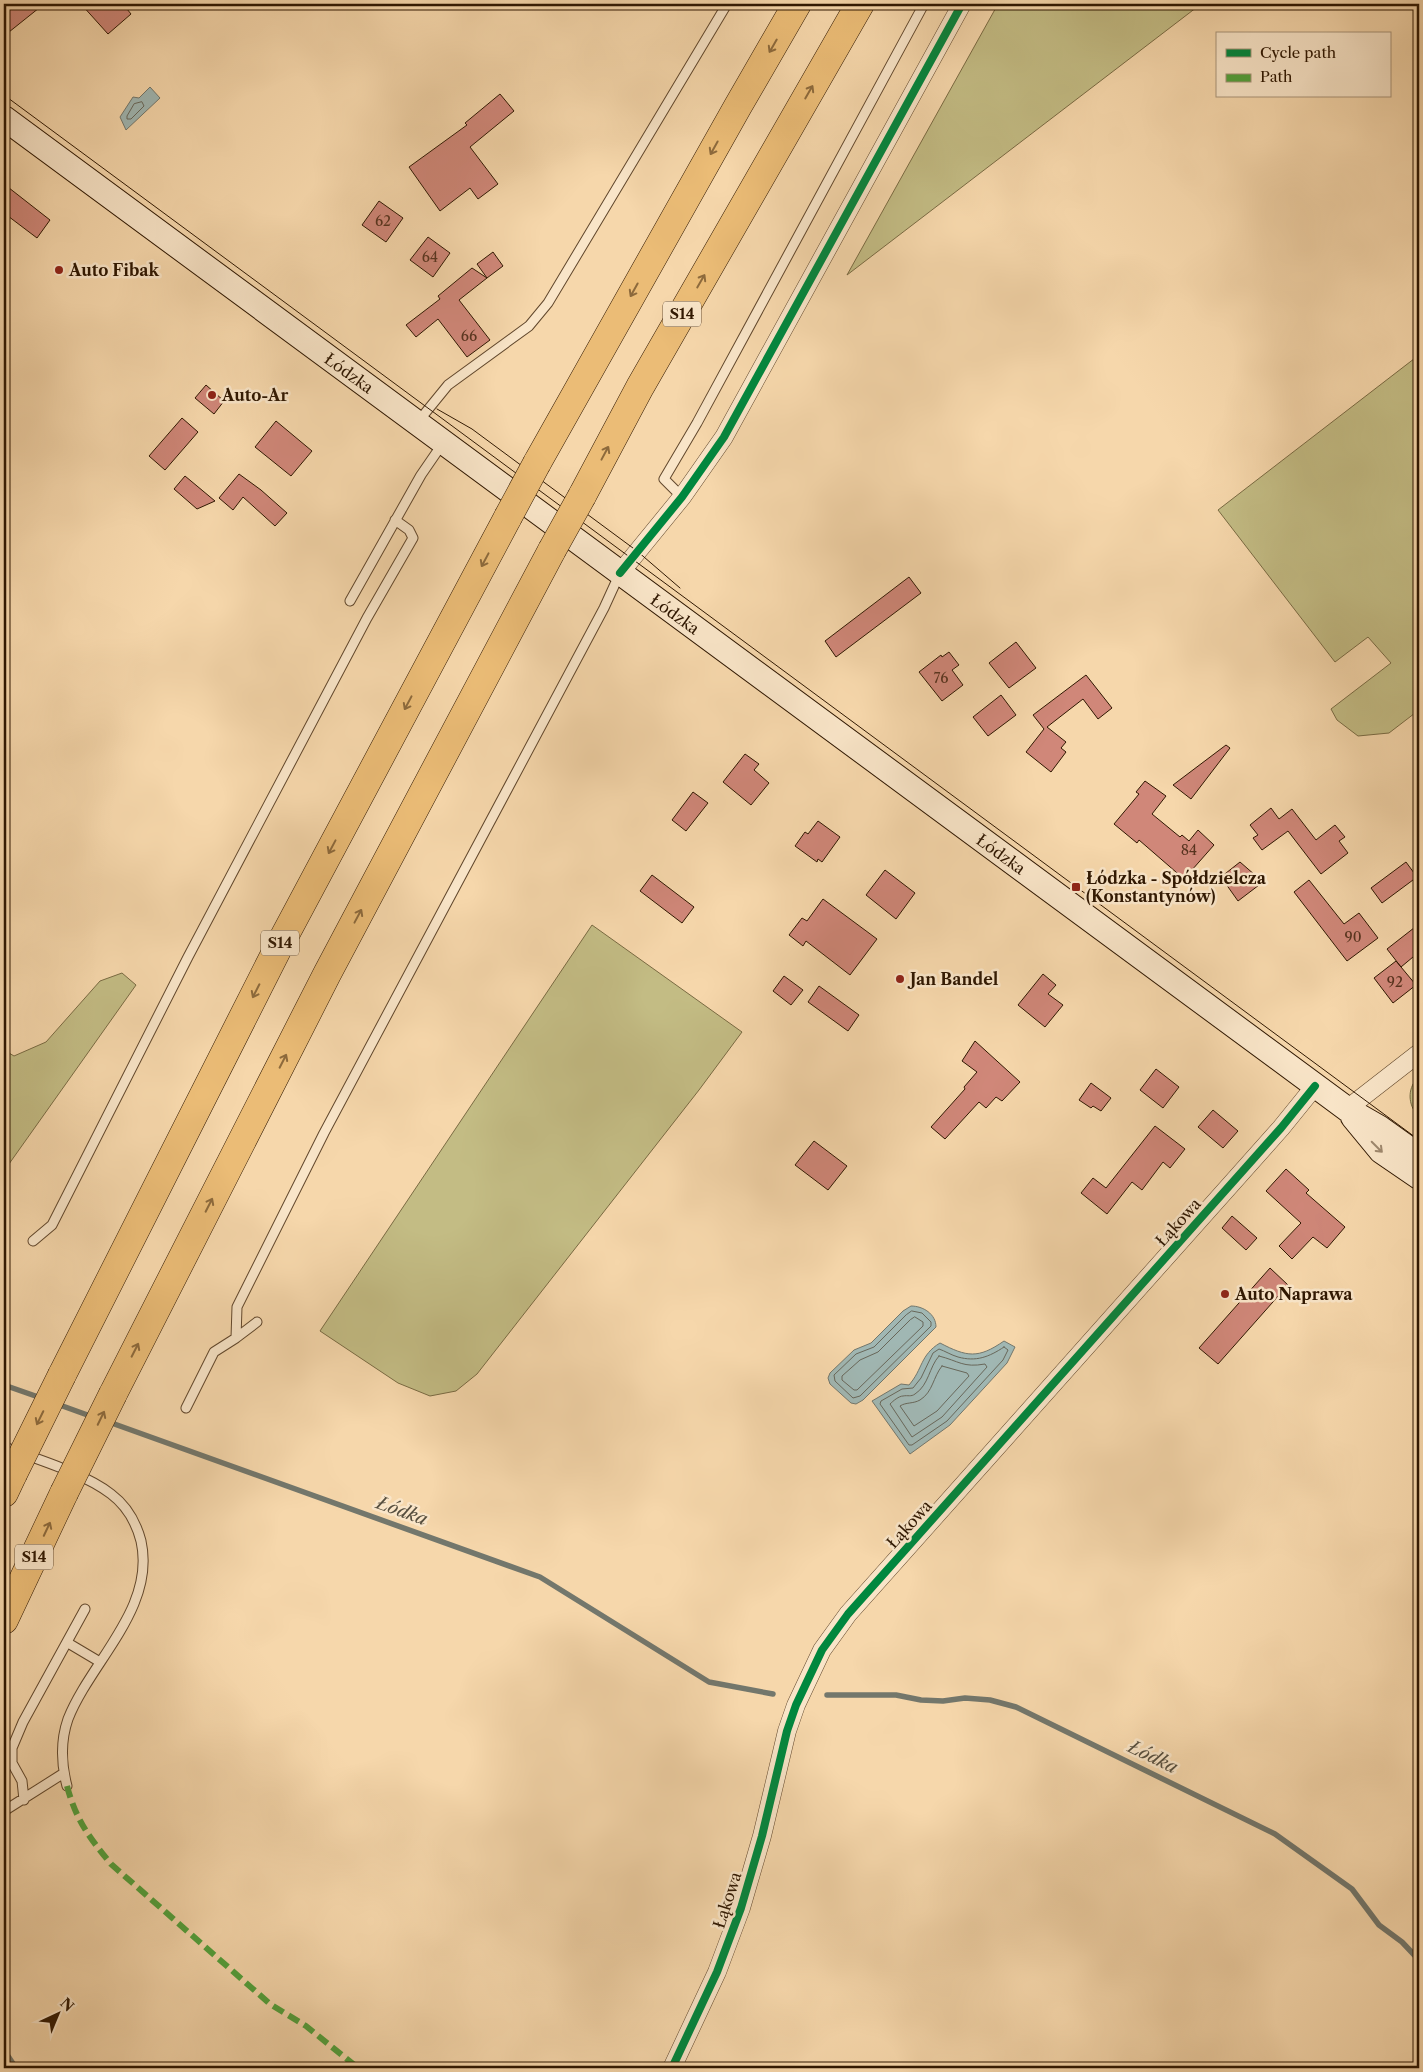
<svg xmlns="http://www.w3.org/2000/svg" width="1423" height="2072" font-family="'Libre Caslon Text',serif">
	<rect width="100%" height="100%" fill="#f6d7ab"/>
	<filter id="stains"><feTurbulence type="fractalNoise" baseFrequency=".004" numOctaves="4"/><feColorMatrix values="0 0 0 0 .2 0 0 0 0 .09 0 0 0 0 .02 0 0 0 .5 -.17"/></filter>
	<radialGradient id="worn" r=".72"><stop offset=".6" stop-color="#630" stop-opacity="0"/><stop offset="1" stop-color="#630" stop-opacity=".3"/></radialGradient>
	<path fill="#c3bc84" stroke="#796a42" d="M998,4h203l-354,271z
		M1419,355v355l-30,23 -31,3 -21,-16 -6,-11 60,-46 -23,-26 -33,25 -117,-152z
		M592,925l150,107 -43,58 -222,284 -21,17 -26,5 -32,-13 -78,-52z
		M122,973l14,12 -132,186v-121l10,6 32,-14 54,-61z
		M1415,1081l4,1v35c-10,-10 -12,-25 -4,-36z"/>
	<path fill="#a0b7b3" stroke="#73776c" d="M150,87l10,11 -34,32 -6,-13 13,-20 6,1z
		M911,1306c12,0 25,8 25,21l-73,73 -7,4 -5,-1 -21,-19 -2,-6 2,-5 24,-23 17,-7 32,-32z
		M1004,1341l11,6 -8,16 -57,62 -40,29 -38,-53 29,-17 8,1c14,-16 11,-30 31,-42 27,14 38,16 64,-2z"/>
	<g fill="none" stroke-linecap="round" stroke-linejoin="round">
		<path stroke="#68675a" stroke-width="1" d="M142,102l2,4 -13,13h-4v-3l7,-12z
			M912,1311l10,2 9,9v4l-71,70 -7,2 -18,-17 -1,-6 22,-21 18,-7 32,-32z
			M915,1317l8,5v4l-66,64h-3l-12,-10v-4l18,-16 18,-8 32,-32z
			M1004,1347l4,3 -5,10 -56,61 -35,24h-3l-29,-41 1,-3 21,-12 11,-1 8,-10 12,-25 6,-4c6,2 12,6 19,8 18,5 31,0 46,-10z
			M939,1356c20,5 24,12 46,8l2,3 -45,50 -30,20 -22,-33c3,-3 9,-8 13,-8 5,-1 8,1 12,-2 14,-9 14,-27 24,-38z
			M942,1366l25,7 2,3 -32,35 -23,15 -14,-20c6,-4 13,-2 20,-6 13,-8 13,-23 22,-34z"/>
		<path stroke="#73776c" stroke-width="5.5" d="M4,1385l40,14
			M57,1404l36,13
			M106,1421l434,156 169,105 64,12
			M827,1695h69l25,5 22,1 22,-3 25,2 26,7 259,127 77,55 27,36 23,17 17,18
			M4,2050l12,18"/>
	</g>
	<path fill="#d08779" stroke="#2f1701" d="M15,4h29l-40,32v-23z
		M81,4h42l8,10 -23,20z
		M500,94l14,17 -44,36 28,37 -20,15 -8,-11 -30,23 -31,-44 58,-42 -2,-2z
		M4,184l46,36 -13,18 -33,-25z
		M379,201l24,17 -17,24 -24,-17z
		M428,237l22,16 -17,24 -23,-17z
		M493,252l10,14 -16,12 -10,-14z
		M472,268l15,10 -28,22 31,40 -23,17 -29,-38 -22,18 -10,-12 34,-26 -2,-3z
		M206,385l18,16 -10,13 -19,-16z
		M182,418l16,14 -33,38 -16,-14z
		M276,421l36,30 -21,25 -36,-29z
		M239,474l22,16 26,23 -12,13 -32,-29 -10,13 -14,-12z
		M185,476l30,25 -18,8 -23,-20z
		M909,577l12,16 -85,64 -11,-16z
		M1016,642l20,26 -27,20 -20,-25z
		M949,652l10,13 -7,5 11,15 -21,16 -23,-29 22,-17 1,2z
		M1086,675l26,33 -14,11 -15,-20 -36,28 19,15 -5,6 5,4 -15,20 -25,-20 18,-23 -11,-14z
		M1001,695l15,20 -28,21 -15,-19z
		M1226,745l4,3 -39,51 -18,-14z
		M745,754l14,10 -5,6 15,13 -18,22 -28,-23z
		M1145,781l21,15 -14,18 28,23 2,-2 7,6 9,-11 16,15 -30,34 -45,-39 -2,3 -23,-19 25,-30 -3,-2z
		M693,792l15,11 -22,28 -14,-11z
		M1271,808l8,11 13,-10 24,31 19,-15 10,12 -6,4 9,12 -27,21 -33,-43 -26,19 -9,-12 5,-3 -8,-10z
		M818,821l22,16 -18,25 -4,-3 -1,3 -22,-16 10,-14 3,2z
		M1240,862l23,20 -25,19 -17,-24z
		M1406,862l11,15 -35,26 -11,-15z
		M885,870l30,23 -19,26 -30,-24z
		M652,875l42,32 -12,16 -42,-32z
		M1309,880l35,44 15,-11 19,25 -31,23 -53,-69z
		M823,899l54,40 -27,36 -44,-34 -3,5 -14,-11 13,-17 5,3z
		M1419,924v28l-18,15 -14,-18z
		M1396,961l20,24 -23,18 -19,-25z
		M1043,974l13,11 -8,9 15,11 -18,22 -27,-22z
		M784,976l19,14 -12,15 -18,-14z
		M819,986l40,29 -11,16 -40,-29z
		M975,1041l45,41 -18,19 -6,-4 -10,11 -7,-6 -34,37 -14,-12 34,-38 -1,-2 13,-15 -15,-11z
		M1156,1069l23,18 -16,21 -23,-18z
		M1091,1083l20,15 -10,13 -8,-5 -2,2 -12,-8z
		M1213,1110l25,21 -15,17 -25,-21z
		M1155,1126l30,23 -15,19 -7,-6 -21,28 -10,-8 -25,32 -26,-21 12,-15 13,10z
		M814,1141l33,25 -19,24 -33,-25z
		M1286,1169l23,21 -3,3 39,34 -18,21 -14,-11 -21,22 -13,-13 22,-23 -35,-32z
		M1232,1216l25,22 -11,12 -24,-22z
		M1270,1268l18,17 -70,79 -19,-16z"/>
	<g fill="none" stroke-linecap="round" stroke-linejoin="round">
		<defs>
			<path id="lane" d="M417,423l31,-38 81,-59 19,-23 179,-299
				M682,497l-18,-18 33,-56 227,-419
				M350,601l71,-126 22,-32
				M33,1241l19,-16 136,-268 179,-339 46,-80 -4,-8 -14,-10
				M236,1338l21,-16
				M186,1408l28,-56 22,-14 1,-31 87,-174 280,-525 16,-35
				M4,1447c32,12 80,26 107,47 16,12 25,28 30,47 15,67 -50,120 -73,178 -8,23 -7,44 -1,67
				M68,1643l32,19
				M24,1800l-2,-19 -10,-18v-15l11,-26 62,-113
				M4,1811l60,-38"/>
			<path id="street" d="M620,573l62,-76 42,-60 238,-433
				M1347,1109l72,-56
				M672,2068l45,-96 24,-64 21,-72 25,-105 9,-26 26,-55 26,-36 433,-486 34,-42"/>
			<path id="secondary" d="M4,118l1343,991 33,19 39,28
				M1353,1117l28,34 38,26"/>
			<path id="highway" d="M537,463l201,-357 59,-102
				M582,496l58,-109 220,-383
				M62,1375l215,-425 231,-433
				M113,1394l214,-420 225,-424
				M4,1493l9,-19
				M4,1620l60,-127"/>
		</defs>
		<use href="#lane" stroke="#61472c" stroke-width="11"/>
		<use href="#street" stroke="#61472c" stroke-width="19"/>
		<use href="#secondary" stroke="#2f1701" stroke-width="26"/>
		<use href="#highway" stroke="#2f1701" stroke-width="29"/>
		<use href="#lane" stroke="#f9e5c8" stroke-width="9"/>
		<use href="#street" stroke="#f9e5c8" stroke-width="18"/>
		<use href="#secondary" stroke="#f9e5c8" stroke-width="24"/>
		<use href="#highway" stroke="#ebbc76" stroke-width="28"/>
		<path stroke="#2f1701" stroke-width="1" d="M4,95l1415,1045
			M437,409l35,20 165,122 43,37"/>
		<defs>
			<path id="highway-bridge" d="M508,517l29,-54
				M552,550l30,-54
				M13,1474l49,-99
				M64,1493l49,-99"/>
		</defs>
		<use href="#highway-bridge" stroke="#2f1701" stroke-width="29" stroke-linecap="butt"/>
		<use href="#highway-bridge" stroke="#ebbc76" stroke-width="28"/>
		<path stroke="#52a13c" stroke-width="6" stroke-dasharray="12 6" stroke-linecap="butt" d="M67,1786c9,34 22,51 44,78l159,140 36,22 52,42"/>
		<defs>
			<path id="cycleway" d="M620,573l62,-76 42,-60 238,-433
				M672,2068l45,-96 24,-64 21,-72 25,-105 9,-26 26,-55 26,-36 433,-486 34,-42"/>
		</defs>
		<use href="#cycleway" stroke="#f9e5c8" stroke-width="11"/>
		<use href="#cycleway" stroke="#00873e" stroke-width="8"/>
	</g>
	<defs><path id="oneway-shaft" d="M-6 0H5M1.5-3L5.5 0L1.5 3" fill="none" stroke-width="1.6" stroke-linecap="round" stroke-linejoin="round" transform="scale(1.25)"/></defs>
	<g stroke="#8d6a3c">
		<use href="#oneway-shaft" transform="translate(773 46) rotate(120)"/>
		<use href="#oneway-shaft" transform="translate(809 92) rotate(-60)"/>
		<use href="#oneway-shaft" transform="translate(714 148) rotate(119)"/>
		<use href="#oneway-shaft" transform="translate(701 281) rotate(-60)"/>
		<use href="#oneway-shaft" transform="translate(634 290) rotate(119)"/>
		<use href="#oneway-shaft" transform="translate(605 453) rotate(-62)"/>
		<use href="#oneway-shaft" transform="translate(485 560) rotate(118)"/>
		<use href="#oneway-shaft" transform="translate(408 703) rotate(118)"/>
		<use href="#oneway-shaft" transform="translate(332 847) rotate(118)"/>
		<use href="#oneway-shaft" transform="translate(358 916) rotate(-62)"/>
		<use href="#oneway-shaft" transform="translate(256 991) rotate(117)"/>
		<use href="#oneway-shaft" transform="translate(283 1061) rotate(-63)"/>
		<use href="#oneway-shaft" transform="translate(209 1205) rotate(-63)"/>
		<use href="#oneway-shaft" transform="translate(135 1350) rotate(-63)"/>
		<use href="#oneway-shaft" transform="translate(40 1418) rotate(116)"/>
		<use href="#oneway-shaft" transform="translate(101 1418) rotate(-64)"/>
		<use href="#oneway-shaft" transform="translate(47 1529) rotate(-65)"/>
	</g>
	<use stroke="#9e886e" href="#oneway-shaft" transform="translate(1377 1147) rotate(45)"/>
	<g fill="#8f2418" stroke="#f9e5c8" stroke-width="2">
		<circle cx="59" cy="270" r="5"/>
		<circle cx="212" cy="395" r="5"/>
		<rect x="1071" y="882" width="10" height="10" rx="2.5"/>
		<circle cx="900" cy="979" r="5"/>
		<circle cx="1225" cy="1294" r="5"/>
	</g>
	<g text-anchor="middle" stroke-width="5" stroke-linejoin="round" paint-order="stroke">
		<g font-size="14" fill="#57331f">
			<text x="383" y="226">62</text>
			<text x="430" y="262">64</text>
			<text x="469" y="341">66</text>
			<text x="941" y="683">76</text>
			<text x="1189" y="855">84</text>
			<text x="1353" y="942">90</text>
			<text x="1395" y="987">92</text>
		</g>
		<g fill="#f9e5c8" stroke="#6c553d" stroke-width="1">
			<rect x="663" y="301.5" width="38" height="25" rx="4"/>
			<rect x="261" y="930.5" width="38" height="25" rx="4"/>
			<rect x="15" y="1544.5" width="38" height="25" rx="4"/>
		</g>
		<g font-size="15" font-weight="bold" fill="#2f1701">
			<text x="682" y="319">S14</text>
			<text x="280" y="948">S14</text>
			<text x="34" y="1562">S14</text>
		</g>
		<g font-size="16" font-weight="bold" fill="#2f1701" stroke="#f9e5c8" text-anchor="start">
			<text x="69" y="276">Auto Fibak</text>
			<text x="222" y="401">Auto-Ar</text>
			<text x="1086" y="884">Łódzka - Spółdzielcza<tspan x="1086" dy="18">(Konstantynów)</tspan></text>
			<text x="910" y="985">Jan Bandel</text>
			<text x="1235" y="1300">Auto Naprawa</text>
		</g>
		<g font-size="16" fill="#2f1701" stroke="#f9e5c8">
			<text transform="translate(349 373) rotate(36)" y="6">Łódzka</text>
			<text transform="translate(675 614) rotate(36)" y="6">Łódzka</text>
			<text transform="translate(1001 854) rotate(36)" y="6">Łódzka</text>
			<text transform="translate(1178 1222) rotate(-48)" y="6">Łąkowa</text>
			<text transform="translate(909 1524) rotate(-48)" y="6">Łąkowa</text>
			<text transform="translate(727 1900) rotate(-72)" y="6">Łąkowa</text>
		</g>
		<g font-size="18" font-style="italic" fill="#574f3f" stroke="#f9e5c8">
			<text transform="translate(402 1511) rotate(20)" y="6">Łódka</text>
			<text transform="translate(1153 1757) rotate(26)" y="6">Łódka</text>
		</g>
	</g>
	<rect width="1423" height="2072" fill="none" stroke="#f6d7ab" stroke-width="20"/>
	<rect x="5" y="5" width="1413" height="2062" fill="none" stroke="#2f1701" stroke-width="2.5"/>
	<rect x="10" y="10" width="1403" height="2052" fill="none" stroke="#2f1701"/>
	<rect x="1216" y="32" width="175" height="65" fill="#f9e5c8" stroke="#a89378"/>
	<rect x="1226" y="49" width="25" height="8" fill="#00873e" stroke="#a89378"/>
	<text x="1260" y="58" font-size="15" fill="#2f1701">Cycle path</text>
	<rect x="1226" y="74" width="25" height="8" fill="#52a13c" stroke="#a89378"/>
	<text x="1260" y="82" font-size="15" fill="#2f1701">Path</text>
	<g transform="translate(58 2014) rotate(44)" stroke="#f9e5c8" stroke-width="4" paint-order="stroke">
	<path d="M0-4L9 19L0 12L-9 19Z" fill="#2f1701"/>
	<text y="-8" font-size="14" font-weight="bold" text-anchor="middle" fill="#2f1701">N</text>
	</g>
	<rect width="100%" height="100%" filter="url(#stains)"/>
	<rect width="100%" height="100%" fill="url(#worn)"/>
</svg>
